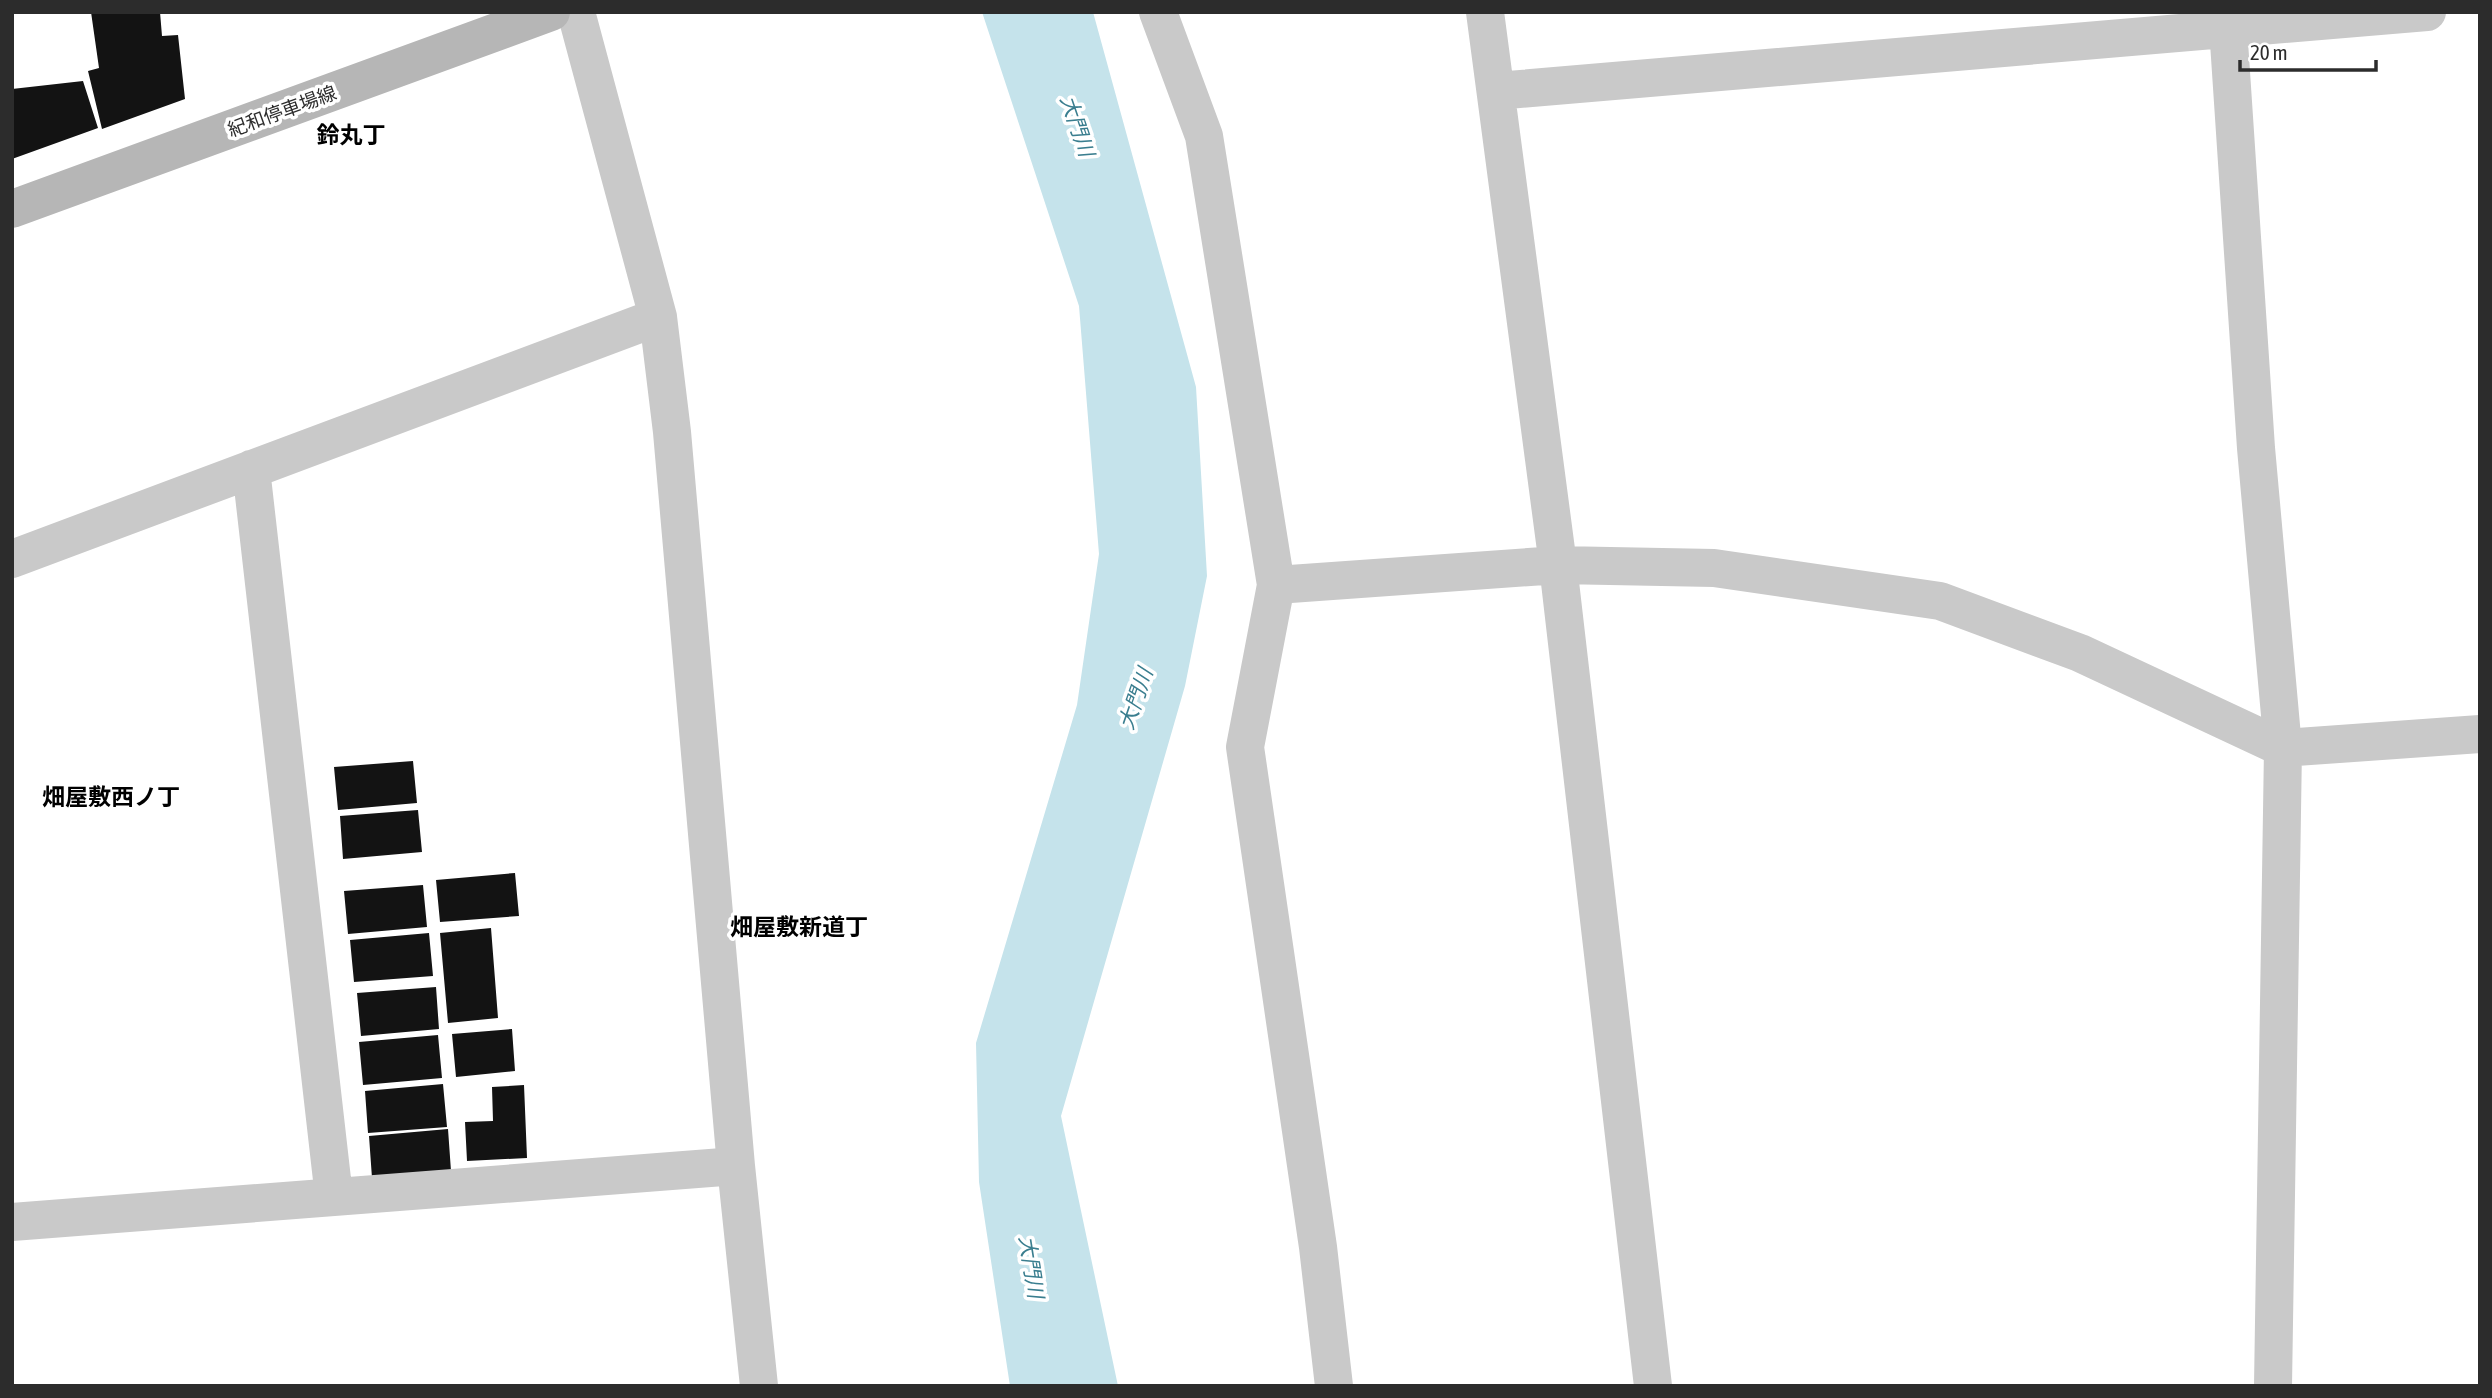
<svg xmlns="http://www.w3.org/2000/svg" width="2492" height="1398" font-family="'Asap Condensed','Noto Sans JP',sans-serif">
	<rect width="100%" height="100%" fill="#fff"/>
	<path fill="#c5e3eb" d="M982,12h111l103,375 11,189 -22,110 -124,430 57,270h-108l-31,-204 -3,-139 101,-338 22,-151 -20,-248z"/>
	<path fill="#131313" d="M91,12h69l2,24 16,-1 7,64 -83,30 -14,-58 11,-3z
		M83,81l15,47 -86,31v-70z
		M413,761l4,42 -79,7 -4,-43z
		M418,810l4,42 -79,7 -3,-43z
		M515,873l4,43 -79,6 -4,-42z
		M423,885l4,42 -79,7 -4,-43z
		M491,928l7,90 -50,5 -8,-90z
		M429,933l4,43 -79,6 -4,-42z
		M436,987l3,42 -78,7 -4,-43z
		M512,1029l3,42 -59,6 -4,-43z
		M438,1035l4,43 -79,7 -4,-43z
		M443,1084l4,43 -79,6 -3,-42z
		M524,1085l3,73 -60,3 -2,-39 28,-1 -1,-34z
		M448,1129l3,42 -79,7 -3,-42z"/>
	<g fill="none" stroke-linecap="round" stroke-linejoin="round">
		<path stroke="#c9c9c9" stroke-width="38" d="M576,12l82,305 14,115 64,734 23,220
			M1158,12l46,124 72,449 -31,162 73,500 16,139
			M1485,12l73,553 95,821
			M2227,12l29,436 27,300 -10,638
			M1496,91l931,-79
			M251,469l83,728
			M12,559l646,-242
			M1276,585l282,-20 156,3 226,33 140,52 203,95 197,-14
			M12,1222l724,-56"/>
		<path stroke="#b6b6b6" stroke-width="38" d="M12,209l539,-197"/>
	</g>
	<g text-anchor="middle" stroke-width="7" stroke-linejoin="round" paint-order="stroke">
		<g font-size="19" fill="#2c2c2c" stroke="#fff">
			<text transform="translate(282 111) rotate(-20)" y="7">紀和停車場線</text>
		</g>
		<g font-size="21" font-style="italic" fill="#3a7e8f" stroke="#fff">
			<text transform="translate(1077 126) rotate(71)" y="7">大門川</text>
			<text transform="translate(1136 699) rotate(-71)" y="7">大門川</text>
			<text transform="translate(1031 1267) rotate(81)" y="7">大門川</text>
		</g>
		<g font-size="23" font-weight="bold" fill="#000" stroke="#fff">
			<text x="351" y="143">鈴丸丁</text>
			<text x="111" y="805">畑屋敷西ノ丁</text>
			<text x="799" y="935">畑屋敷新道丁</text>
		</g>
	</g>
	<rect width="2492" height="1398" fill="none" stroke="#2c2c2c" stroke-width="28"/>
	<path d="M2240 60v10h136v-10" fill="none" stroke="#2c2c2c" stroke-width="3.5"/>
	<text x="2250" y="60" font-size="21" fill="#2c2c2c" stroke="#ffffff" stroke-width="5" paint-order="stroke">20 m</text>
</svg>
